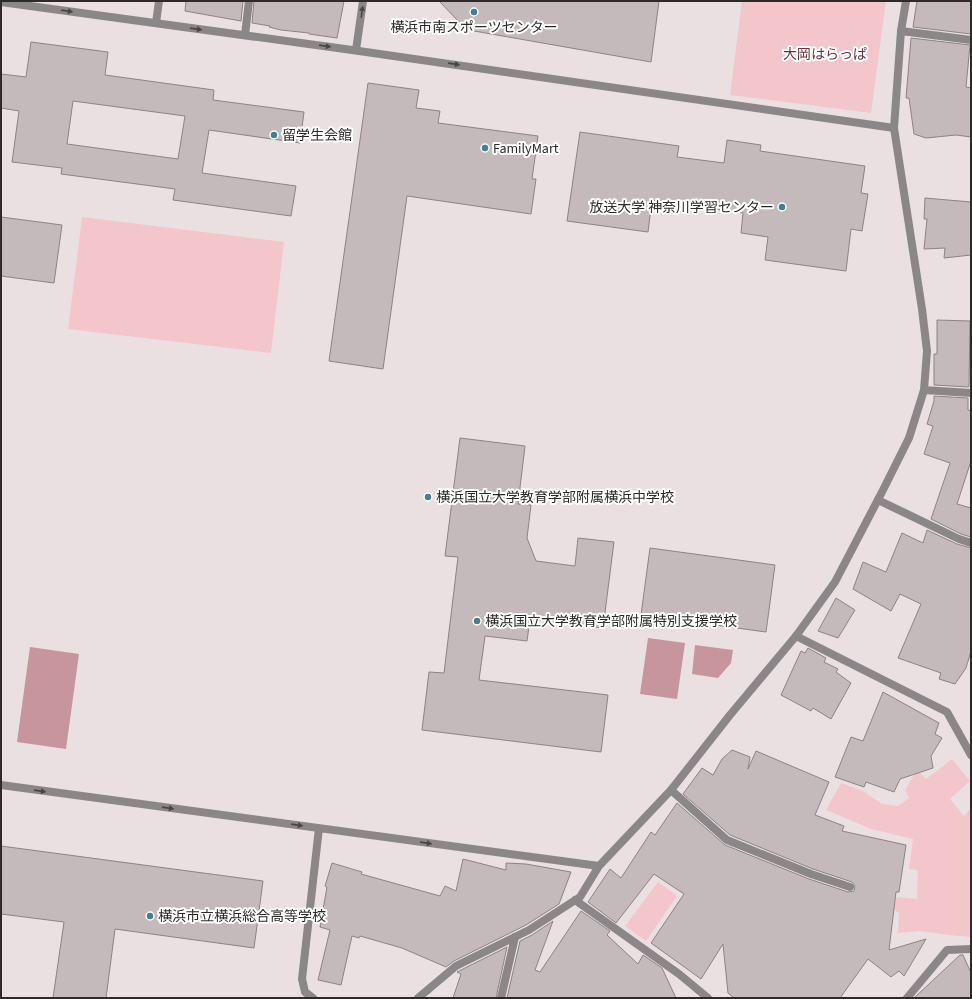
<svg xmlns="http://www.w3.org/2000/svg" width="972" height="999" font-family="'Source Sans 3','Noto Sans JP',sans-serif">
	<rect width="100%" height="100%" fill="#eae0e1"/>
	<path fill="#f3c6cc" d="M742,1h144l-15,112 -141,-18z
		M82,217l202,25 -13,111 -203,-24z
		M952,759l18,22 -20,18 14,17 7,-8v129l-23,-2 -28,-4 -22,2 1,-20 -6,-4 4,-12 20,2 1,-29 -9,-1 4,-30 -42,-10 -45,-19 15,-27 22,8 19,13 16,2 11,-8 -4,-8 12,-20 9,9z
		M658,882l19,14 -31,45 -21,-15z"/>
	<path fill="#c6959d" d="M648,638l37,5 -8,56 -37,-5z
		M695,645l38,5 -2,13 -13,15 -26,-4z
		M30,647l49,7 -13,95 -49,-7z"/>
	<path fill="#c4b9bb" stroke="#8d8384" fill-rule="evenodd" d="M186,1h57l-2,20 -56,-10z
		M254,1h90l-7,37 -28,-4v-1l-28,-3 -12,-3 1,-1 -18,-3z
		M439,1h220l-8,61 -177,-31 -13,-7z
		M917,1h54v33l-58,-7z
		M911,38l59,7 -4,42 5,1v49l-15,-2 -30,3 -12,-4 -5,-36h-3z
		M31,42l77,10 -3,23 109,15 -1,10 91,12 -4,31 -91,-13 -7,43 94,13 -5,30 -118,-16 2,-11 -114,-15 1,-6 -50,-6 7,-51 -18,-3v-34l25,3zM73,101l112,15 -7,43 -111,-15z
		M368,83l51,7 -3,18 24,3 -2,12 100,13 -6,43h4l-5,35 -124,-18 -24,173 -54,-8z
		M580,132l99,14 -2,11 47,6 3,-23 34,5 -1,6 105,15 -4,27 7,1 -6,37 -11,-2 -5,42 -81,-11 3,-23 -27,-4 2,-20 -91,-13 -4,32 -81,-11z
		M925,198l46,4v53l-27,3 1,-10 -21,1 3,-30h-3z
		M1,217l61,8 -8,58 -53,-7z
		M937,320l33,1 -1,66 -35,-2v-31h3z
		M934,396l34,2v12l3,1v50l-14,43 14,4v29l-10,-3 -30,-15 19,-56 -26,-9 9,-28 -6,-2 7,-23z
		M460,438l65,8 -7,58 13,1 -4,33 9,23 39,5 3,-28 36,4 -11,86 -73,-9 -3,22 -42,-5 -6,44 129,15 -7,57 -179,-22 7,-58 15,1 14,-116 -13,-1z
		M927,530l30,14 14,4v103l-5,17 -11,16 -16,-5 2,-6 -43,-15 23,-54 -21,-10 -9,17 -38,-22 10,-27 23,10 16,-39 21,10z
		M650,548l125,17 -9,67 -125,-17z
		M836,598l19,12 -17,28 -20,-7z
		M808,648l18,10 -2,4 14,7 -2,3 15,11 -20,36 -18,-11 -2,3 -30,-16 20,-44 4,2z
		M883,692l56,31 -4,11 7,4 -11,18 2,12 -33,11 -6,13 -28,-10 -2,5 -29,-10 16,-40 12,4z
		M732,750l18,7 -2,12 8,-18 73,31 -14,33 29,11 -2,5 64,14 -7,47h-3l-7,58 37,-11 -22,37 -5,-5 -8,6 -23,-18 -28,39h-106l-6,-5 -5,-49 -22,35 -50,-36 33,-49 -30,-20 -38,49 -28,-21 22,-33 11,9 30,-46 4,3 22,-32 48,42 84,34 39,13 6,-1 1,-5 -3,-4 -39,-13 -83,-34 -47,-41 19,-26 11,7 9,-16z
		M1,846l262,35 -9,67 -139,-19 -9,69h-53l11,-76 -63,-8z
		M463,859l43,11v-7l20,1 45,8 -12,32 -33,21 -72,36 -8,6 -44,-19 -42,-12 -1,2 -7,-2 -11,49 -23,-5 12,-50 -10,-3 7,-40 -2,-1 7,-23 30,9 -1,2 79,22 5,-10 11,5z
		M581,911l29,20 -3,4 31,29 5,-9 19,13 14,30h-169l13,-57 12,-6 21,-14 -18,49 5,2z
		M507,947l-11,51h-43l8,-24 -4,-2z
		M960,955h3l8,18v25h-57z"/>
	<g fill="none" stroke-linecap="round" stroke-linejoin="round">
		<path stroke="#8b8788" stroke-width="8" d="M156,23l3,-22
			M901,31l70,9
			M245,35l4,-34
			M878,500l81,39 12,4
			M796,636l151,76 24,43
			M671,790l56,50 84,34 39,13
			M501,998l14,-61
			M907,998l40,-48 24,-1"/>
		<path stroke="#8b8788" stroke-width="8" d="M1,2l344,47 549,79
			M356,50l7,-49
			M924,390l47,3
			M1,785l598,81
			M575,900l104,74 29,24
			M313,998l-8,-6 -3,-13 17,-151
			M418,998l38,-32 73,-36 51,-33 19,-31 72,-76 59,-75 66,-79 39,-54 48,-92 26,-52 15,-48 3,-39 -5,-42 -28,-181 7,-97 5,-30"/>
	</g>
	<defs><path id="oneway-solid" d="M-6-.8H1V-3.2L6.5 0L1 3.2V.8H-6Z"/></defs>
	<g fill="#4a4646">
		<use href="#oneway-solid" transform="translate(67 11) rotate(8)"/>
		<use href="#oneway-solid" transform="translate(362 12) rotate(-82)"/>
		<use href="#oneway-solid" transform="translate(196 29) rotate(8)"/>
		<use href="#oneway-solid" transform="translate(325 46) rotate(8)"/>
		<use href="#oneway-solid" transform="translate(454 64) rotate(8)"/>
		<use href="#oneway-solid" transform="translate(40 791) rotate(8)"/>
		<use href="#oneway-solid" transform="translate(168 808) rotate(8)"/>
		<use href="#oneway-solid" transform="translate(297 825) rotate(8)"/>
		<use href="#oneway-solid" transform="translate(426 843) rotate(8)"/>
	</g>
	<g fill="#3f8193" stroke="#fff" stroke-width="1.5">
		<circle cx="474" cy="12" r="4"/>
		<circle cx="274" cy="135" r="4"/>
		<circle cx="485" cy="148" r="4"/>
		<circle cx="782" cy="207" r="4"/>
		<circle cx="428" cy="497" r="4"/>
		<circle cx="477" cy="621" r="4"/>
		<circle cx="150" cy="916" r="4"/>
	</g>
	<g text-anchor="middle" stroke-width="4" stroke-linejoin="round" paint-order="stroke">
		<g font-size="14" fill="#2e2a2a" stroke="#fff" text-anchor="start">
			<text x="474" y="32" text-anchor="middle">横浜市南スポーツセンター</text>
			<text x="282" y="140">留学生会館</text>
			<text x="493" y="153">FamilyMart</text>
			<text x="774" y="212" text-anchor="end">放送大学 神奈川学習センター</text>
			<text x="436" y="502">横浜国立大学教育学部附属横浜中学校</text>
			<text x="485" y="626">横浜国立大学教育学部附属特別支援学校</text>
			<text x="158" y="921">横浜市立横浜総合高等学校</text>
		</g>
		<g font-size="14" fill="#713240" stroke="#fff">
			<text x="825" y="59">大岡はらっぱ</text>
		</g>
	</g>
	<rect width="972" height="999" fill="none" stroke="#2e2a2a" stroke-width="4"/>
</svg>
